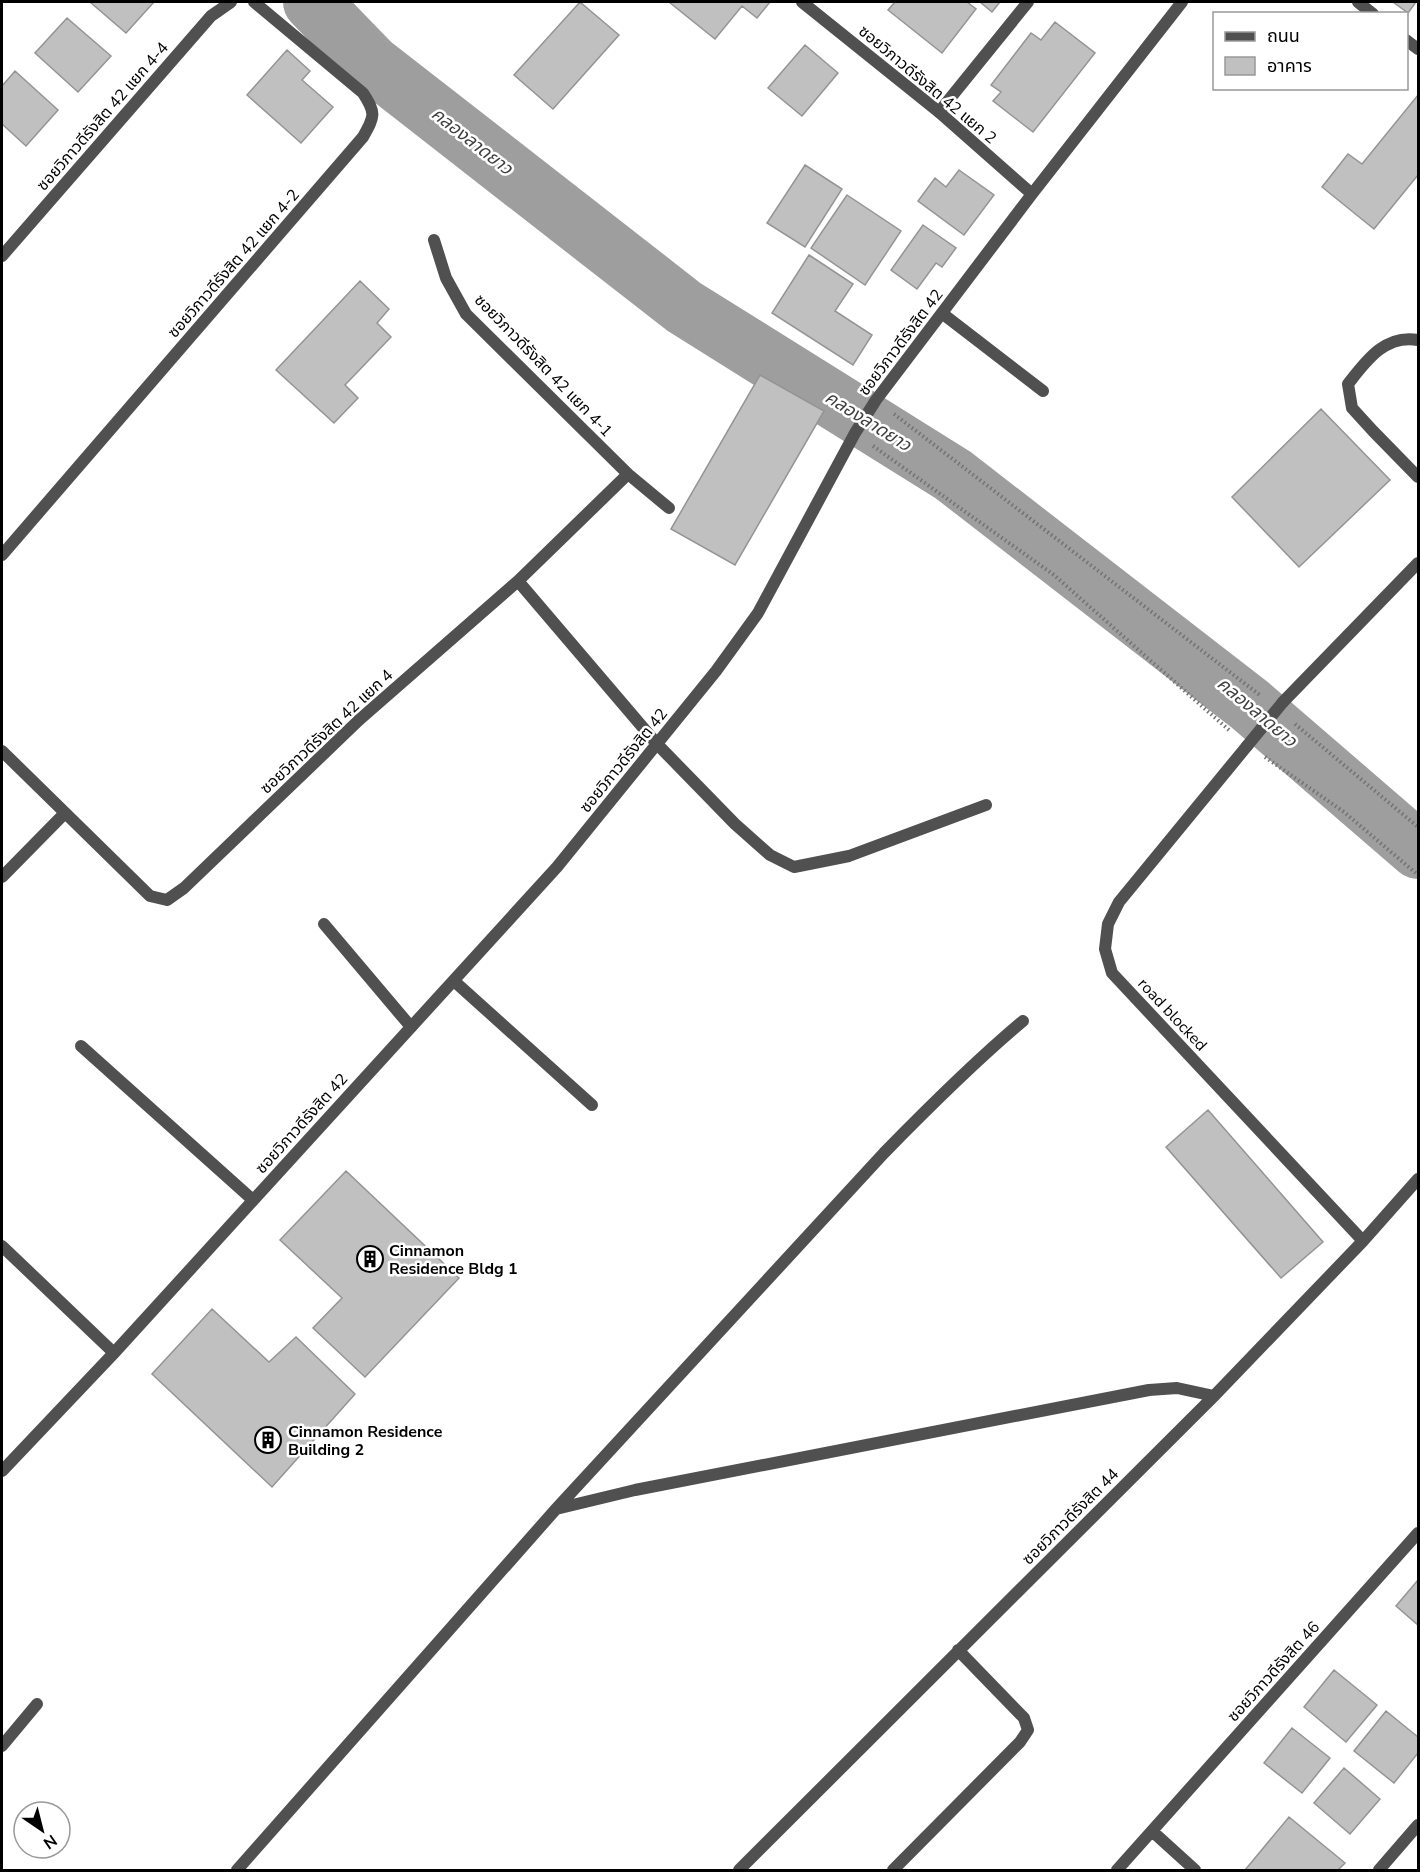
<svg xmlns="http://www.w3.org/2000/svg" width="1420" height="1872" font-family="'Nunito Sans','Noto Sans Thai',sans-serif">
	<rect width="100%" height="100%" fill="#fff"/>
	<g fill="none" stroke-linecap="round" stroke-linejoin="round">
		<path stroke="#9e9e9e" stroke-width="58" d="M312,2l59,61 313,244 269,168 297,230 168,145"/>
	</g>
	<path fill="#c0c0c0" stroke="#949494" stroke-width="1.5" d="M90,2h64l-28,31z
		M580,2l39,33 -66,74 -39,-34z
		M669,2h101l-13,16 -15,-12 -27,33z
		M895,2h72l9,7 -34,44 -54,-43z
		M980,2h20l-8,10z
		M1393,2h23l-8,11z
		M67,18l44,38 -33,36 -43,-39z
		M1055,22l40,31 -62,79 -40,-31 8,-9 -10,-7 40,-52 10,7z
		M805,45l33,28 -36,43 -34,-28z
		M287,50l23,21 -8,9 31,27 -32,36 -54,-48z
		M15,71l43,39 -32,36 -24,-22v-38z
		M1418,95v80l-44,54 -52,-42 26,-33 14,10z
		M805,165l37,24 -37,58 -38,-24z
		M959,170l35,25 -30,40 -46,-34 17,-23 11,9z
		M847,195l54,36 -36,54 -54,-37z
		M923,225l33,23 -14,19 -6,-4 -19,26 -26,-19z
		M809,255l44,29 -18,27 37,24 -19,30 -81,-52z
		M360,281l29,28 -12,14 14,14 -46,48 13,13 -24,25 -58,-53z
		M760,375l64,36 -89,154 -64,-36z
		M1321,409l69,71 -91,87 -67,-70z
		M1208,1110l115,132 -42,36 -115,-131z
		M346,1171l113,107 -94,99 -52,-49 29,-30 -62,-58z
		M212,1309l57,53 27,-25 59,57 -83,93 -120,-113z
		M1418,1580v45l-22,-19z
		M1334,1670l43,35 -31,37 -42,-35z
		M1386,1711l32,26v16l-24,30 -40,-32z
		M1292,1728l38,30 -28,35 -38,-30z
		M1344,1768l36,31 -30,35 -36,-31z
		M1289,1817l56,46 -7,7h-93z"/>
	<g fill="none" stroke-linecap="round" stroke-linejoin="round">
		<path stroke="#727272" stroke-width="4" stroke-dasharray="1.5 3" stroke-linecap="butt" d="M894,414l367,282
			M873,446l181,129 176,156
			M1295,724l123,103
			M1265,757l79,55 74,63"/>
		<path stroke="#505050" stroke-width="12" d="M939,112l89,-110
			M943,314l100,77
			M1418,340c-33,-6 -52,21 -70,44l4,24 21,23 45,46
			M657,744l78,80 35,31 24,12 55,-11 137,-51
			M324,924l87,103"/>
		<path stroke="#505050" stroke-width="12" d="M802,2l137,110 93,82
			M1358,2l15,12
			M1406,40l12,9
			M434,240l12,38 20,36 162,160 41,34
			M2,256l209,-240 20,-14
			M2,555l361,-418c12,-21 13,-24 0,-44l-109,-91
			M518,581l110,-107
			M1283,702l135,-139
			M1247,746l-128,156 -11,22 -3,25 7,24 251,268
			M2,751l148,145 17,4 17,-12 175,-168 159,-139 139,163
			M2,877l63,-64
			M454,981l138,124
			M81,1046l172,154
			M2,1246l112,107
			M2,1471l112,-118 443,-486 159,-196 42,-58 97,-180 21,-33 156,-206 150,-192
			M556,1509l79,-19 514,-100 28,-2 37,8
			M2,1746l35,-42
			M1152,1831l43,39
			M237,1870l319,-361 328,-356c45,-46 90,-91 139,-132
			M739,1870l475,-474 149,-155 55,-62
			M893,1870l127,-128 8,-12 -4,-12 -66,-68
			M1117,1870l301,-337
			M1379,1870l39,-45"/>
		<path stroke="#505050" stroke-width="12" d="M1247,746l36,-44"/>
	</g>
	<defs>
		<symbol id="building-ring" viewBox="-11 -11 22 22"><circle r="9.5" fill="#fff" stroke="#000" stroke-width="1.5"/><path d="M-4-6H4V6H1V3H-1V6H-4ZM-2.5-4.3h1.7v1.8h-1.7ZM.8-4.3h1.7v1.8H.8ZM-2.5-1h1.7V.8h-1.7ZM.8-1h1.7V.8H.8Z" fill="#000"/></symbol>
	</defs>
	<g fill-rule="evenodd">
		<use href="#building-ring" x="355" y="1244" width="30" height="30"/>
		<use href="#building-ring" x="253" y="1425" width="30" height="30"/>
	</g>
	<g text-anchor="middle" stroke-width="5" stroke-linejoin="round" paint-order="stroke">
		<g font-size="16" fill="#000" stroke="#fff">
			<text transform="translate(928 84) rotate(40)" y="6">ซอยวิภาวดีรังสิต 42 แยก 2</text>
			<text transform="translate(102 116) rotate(-49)" y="6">ซอยวิภาวดีรังสิต 42 แยก 4-4</text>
			<text transform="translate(233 263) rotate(-49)" y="6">ซอยวิภาวดีรังสิต 42 แยก 4-2</text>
			<text transform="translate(900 342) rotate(-53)" y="6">ซอยวิภาวดีรังสิต 42</text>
			<text transform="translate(544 365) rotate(46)" y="6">ซอยวิภาวดีรังสิต 42 แยก 4-1</text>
			<text transform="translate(326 731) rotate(-43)" y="6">ซอยวิภาวดีรังสิต 42 แยก 4</text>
			<text transform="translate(623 760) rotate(-51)" y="6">ซอยวิภาวดีรังสิต 42</text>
			<text transform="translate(1173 1014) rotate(47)" y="6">road blocked</text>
			<text transform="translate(301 1123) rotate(-48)" y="6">ซอยวิภาวดีรังสิต 42</text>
			<text transform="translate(1070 1516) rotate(-45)" y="6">ซอยวิภาวดีรังสิต 44</text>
			<text transform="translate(1273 1671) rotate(-48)" y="6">ซอยวิภาวดีรังสิต 46</text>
		</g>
		<g font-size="16" font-weight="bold" fill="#000" stroke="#fff" text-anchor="start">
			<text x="389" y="1256">Cinnamon<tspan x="389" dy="18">Residence Bldg 1</tspan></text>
			<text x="288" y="1437">Cinnamon Residence<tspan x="288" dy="18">Building 2</tspan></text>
		</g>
		<g font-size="18" font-style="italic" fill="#3f3f3f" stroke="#fff">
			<text transform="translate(472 141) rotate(38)" y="6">คลองลาดยาว</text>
			<text transform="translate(868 421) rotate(32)" y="6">คลองลาดยาว</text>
			<text transform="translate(1257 712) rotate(40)" y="6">คลองลาดยาว</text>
		</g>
	</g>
	<rect width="1420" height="1872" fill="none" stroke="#000000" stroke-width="6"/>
	<rect x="1213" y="12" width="195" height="78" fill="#ffffff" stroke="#999999" stroke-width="1.5"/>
	<rect x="1225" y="32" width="30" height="9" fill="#505050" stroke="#999999" stroke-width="1.5"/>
	<text x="1267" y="42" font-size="18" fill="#000000">ถนน</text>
	<rect x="1225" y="57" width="30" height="18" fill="#c0c0c0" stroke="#999999" stroke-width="1.5"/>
	<text x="1267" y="72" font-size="18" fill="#000000">อาคาร</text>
	<g transform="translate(42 1830) rotate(145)"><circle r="28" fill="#ffffff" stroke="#999999" stroke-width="1.5"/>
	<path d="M0-4.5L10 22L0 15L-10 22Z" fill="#000000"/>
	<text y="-9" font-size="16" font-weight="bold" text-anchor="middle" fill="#000000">N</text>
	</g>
</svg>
